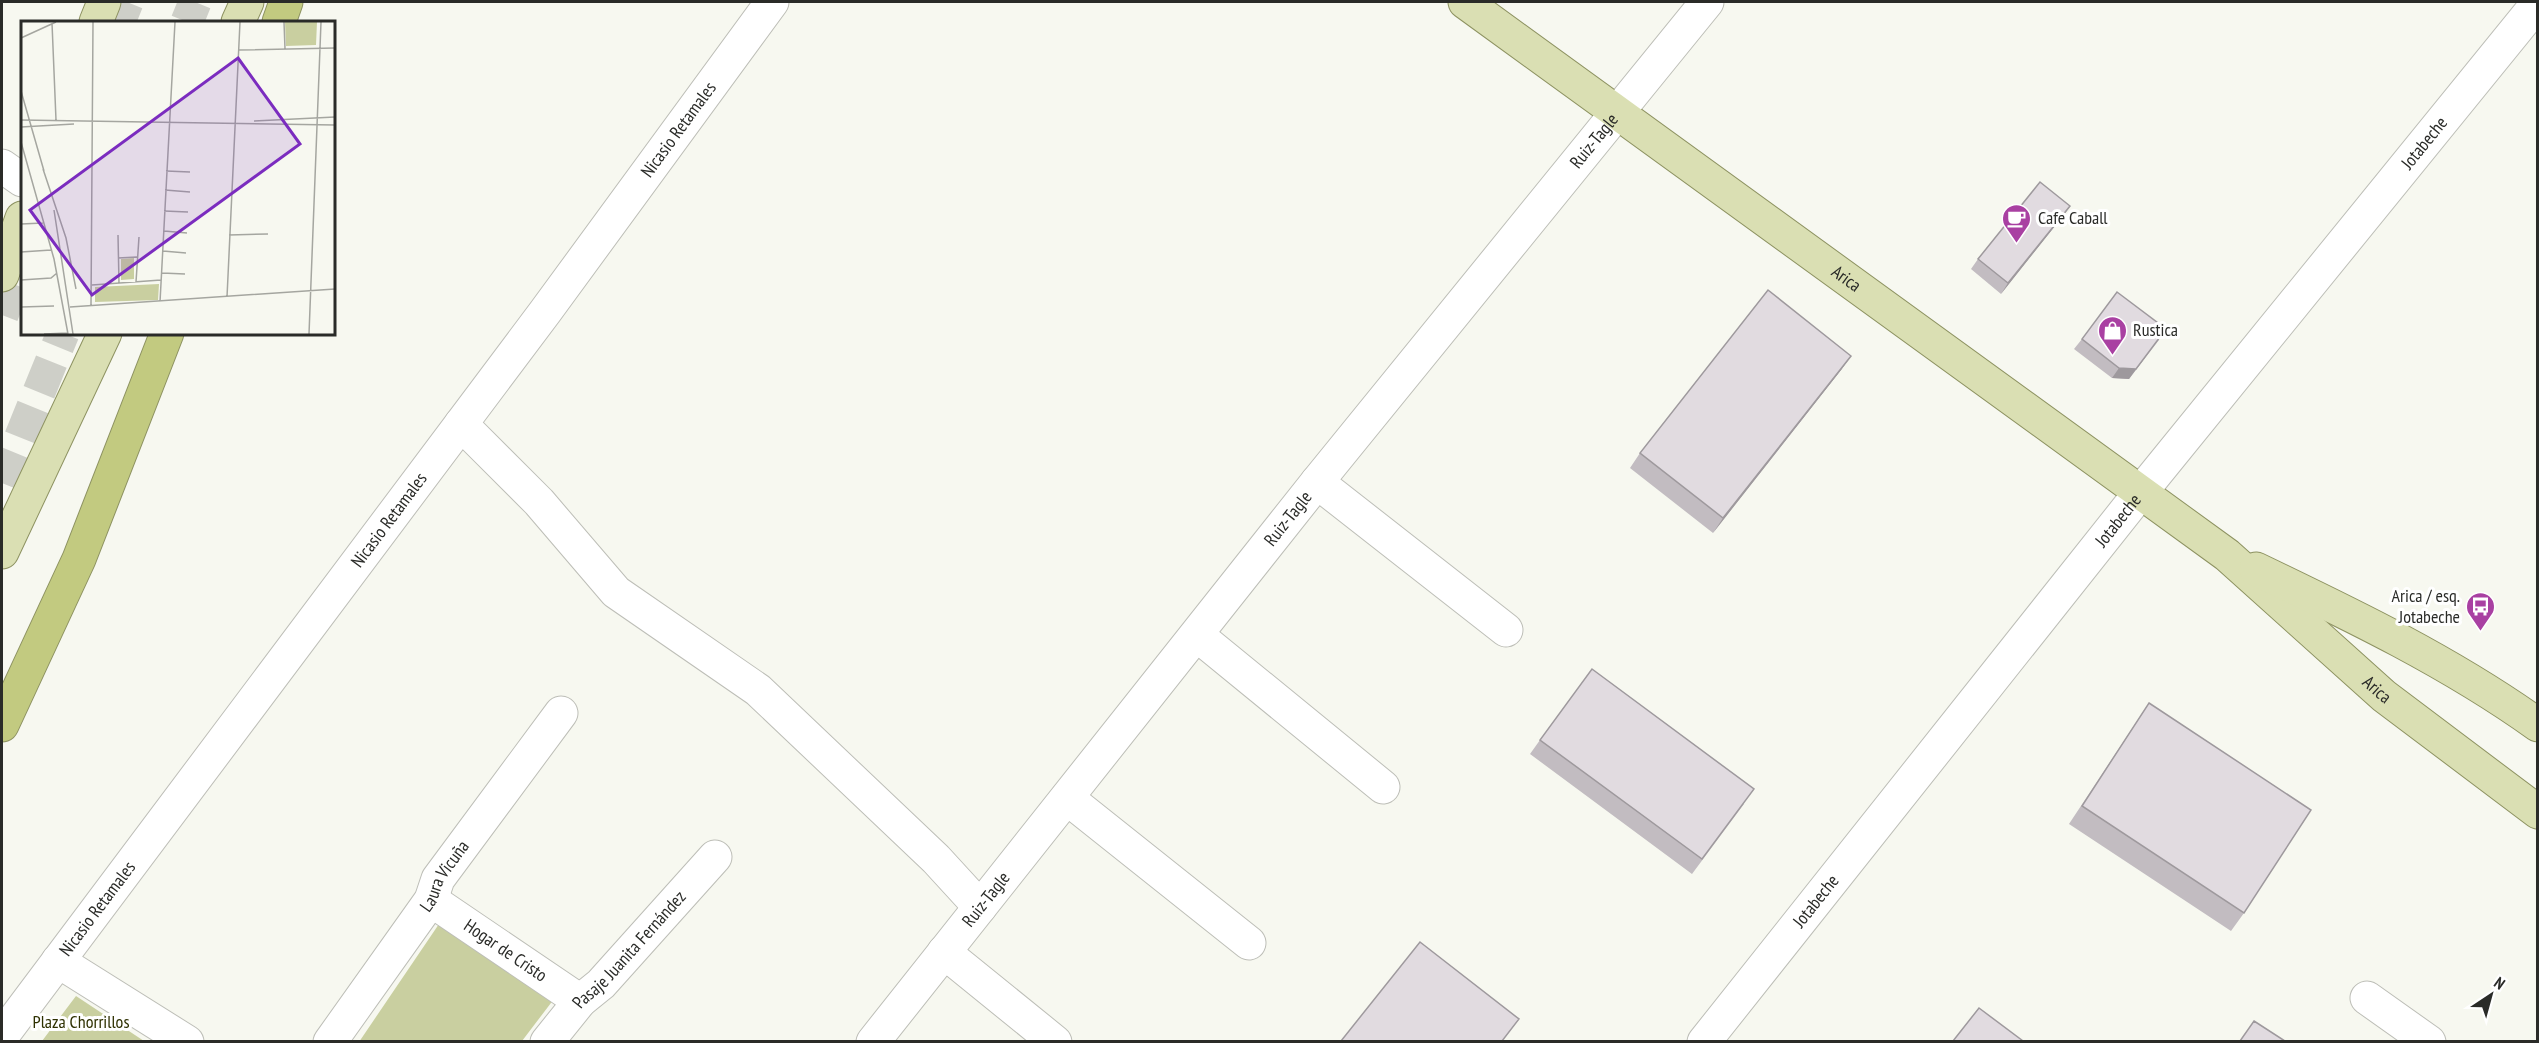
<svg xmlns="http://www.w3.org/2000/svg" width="2539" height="1043" font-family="'PT Sans Narrow',sans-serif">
	<rect width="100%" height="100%" fill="#f7f8f0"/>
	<path fill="#c9cfa0" d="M441,921l113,78 -32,42 -163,1z
		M76,996l68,45h-102z"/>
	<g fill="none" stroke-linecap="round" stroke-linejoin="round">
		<path stroke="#cecfc8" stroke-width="33" stroke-dasharray="33 16" stroke-linecap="butt" d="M119,22l8,-20
			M187,22l8,-20
			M2,315l20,-51
			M2,483l61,-150"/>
		<defs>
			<g id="minor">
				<path d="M2,166l20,14"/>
				<path d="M461,424l78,78 77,90 142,98 178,169 44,48"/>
				<path d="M1317,482l189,148"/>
				<path d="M1197,635l186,152"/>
				<path d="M1067,798l182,145"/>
				<path id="s1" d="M431,900l149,101"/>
				<path d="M944,952l111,90"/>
				<path d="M58,961l129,81"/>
				<path d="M2367,998l62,44"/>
				<path id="s2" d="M2,1036l543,-724 227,-310"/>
				<path id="s3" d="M330,1042l101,-142 7,-21 123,-166"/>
				<path id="s4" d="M547,1042l33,-41 21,-17 114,-127"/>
				<path id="s5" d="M873,1042l444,-560 390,-480"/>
				<path id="s6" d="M1704,1042l436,-549 398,-490"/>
			</g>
			<g id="major">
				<path id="s7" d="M1465,2l762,553 157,141 154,116"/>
				<path d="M96,22l8,-20"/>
				<path d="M238,22l9,-20"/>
				<path d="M2,275l20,-57"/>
				<path d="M2,552l103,-219"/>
				<path d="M2256,569c96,46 194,93 282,156"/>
			</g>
			<path id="highway" d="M279,22l7,-20
				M2,725l77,-166 88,-226"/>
		</defs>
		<use href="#minor" stroke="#bdbeb7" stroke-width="35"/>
		<use href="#major" stroke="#8d9261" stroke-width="35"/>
		<use href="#highway" stroke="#8d9261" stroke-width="35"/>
		<use href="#minor" stroke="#fff" stroke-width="33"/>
		<use href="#major" stroke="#dadfb3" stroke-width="33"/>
		<use href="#highway" stroke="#c2ca80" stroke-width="33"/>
	</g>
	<path fill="#c2bcc1" d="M2070,206l-69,88 -30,-25 7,-10z
		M2082,339l77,1 -30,39 -17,-1 -38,-29z
		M1851,356l-10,14 -128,163 -83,-65 10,-15z
		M2149,703l95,210 -13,18 -162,-107z
		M1540,740l204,64 -52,70 -162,-120z"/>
	<path fill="#9e999d" d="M2070,206l-7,10 -62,78 7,-11z
		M2166,329l-37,50 -17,-1 7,-10z
		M1851,356l-10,14 -128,163 10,-15z"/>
	<path fill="#e1dbe0" stroke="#9e999d" stroke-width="1.5" d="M2040,182l30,24 -62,77 -30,-24z
		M1768,290l83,66 -128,162 -83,-65z
		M2117,292l49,37 -30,40 -17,-1 -37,-29z
		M1592,669l162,120 -52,70 -162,-119z
		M2149,703l162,107 -67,103 -162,-107z
		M1420,942l99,77 -17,22h-161z
		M1979,1008l44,33h-70z
		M2254,1021l31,20h-45z"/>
	<defs>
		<symbol id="cafe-pin" viewBox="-11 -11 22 30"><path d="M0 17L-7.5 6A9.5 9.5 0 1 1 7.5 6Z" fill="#a940a2" stroke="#fff"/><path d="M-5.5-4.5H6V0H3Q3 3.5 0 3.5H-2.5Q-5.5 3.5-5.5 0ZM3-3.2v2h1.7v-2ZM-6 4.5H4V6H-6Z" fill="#fff"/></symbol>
		<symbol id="shop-pin" viewBox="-11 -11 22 30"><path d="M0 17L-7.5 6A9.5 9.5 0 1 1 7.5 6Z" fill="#a940a2" stroke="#fff"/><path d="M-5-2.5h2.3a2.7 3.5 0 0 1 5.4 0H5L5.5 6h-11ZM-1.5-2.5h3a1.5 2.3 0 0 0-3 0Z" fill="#fff"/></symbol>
		<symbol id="bus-pin" viewBox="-11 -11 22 30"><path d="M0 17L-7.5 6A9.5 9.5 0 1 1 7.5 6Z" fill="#a940a2" stroke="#fff"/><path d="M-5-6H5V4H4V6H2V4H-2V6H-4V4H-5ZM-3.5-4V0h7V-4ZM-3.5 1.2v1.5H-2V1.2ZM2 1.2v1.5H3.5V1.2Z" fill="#fff"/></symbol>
	</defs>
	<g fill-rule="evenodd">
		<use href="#cafe-pin" x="2000" y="202" width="33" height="45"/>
		<use href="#shop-pin" x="2096" y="314" width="33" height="45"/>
		<use href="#bus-pin" x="2464" y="590" width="33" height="45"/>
	</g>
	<g text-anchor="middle" stroke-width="6" stroke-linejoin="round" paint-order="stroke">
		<g font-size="18" fill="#2a2b28" stroke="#fff">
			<text dy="6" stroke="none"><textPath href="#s2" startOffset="1131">Nicasio Retamales</textPath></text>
			<text dy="6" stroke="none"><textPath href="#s5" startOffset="1154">Ruiz-Tagle</textPath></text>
			<text dy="6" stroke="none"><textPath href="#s6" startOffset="1152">Jotabeche</textPath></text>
			<text dy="6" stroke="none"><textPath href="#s7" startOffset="471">Arica</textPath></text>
			<text dy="6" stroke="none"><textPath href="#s5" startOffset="668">Ruiz-Tagle</textPath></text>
			<text dy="6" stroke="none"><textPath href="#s2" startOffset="645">Nicasio Retamales</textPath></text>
			<text dy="6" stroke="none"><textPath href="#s6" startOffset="666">Jotabeche</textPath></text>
			<text dy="6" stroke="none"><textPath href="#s7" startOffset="1143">Arica</textPath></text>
			<text dy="6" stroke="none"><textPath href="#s3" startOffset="202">Laura Vicuña</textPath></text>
			<text dy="6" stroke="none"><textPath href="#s5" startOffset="182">Ruiz-Tagle</textPath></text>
			<text dy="6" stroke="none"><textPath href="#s6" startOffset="180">Jotabeche</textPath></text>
			<text dy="6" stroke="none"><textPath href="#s2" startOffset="159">Nicasio Retamales</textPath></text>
			<text dy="6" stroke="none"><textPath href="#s4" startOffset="124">Pasaje Juanita Fernández</textPath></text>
			<text dy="6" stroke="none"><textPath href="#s1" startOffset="90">Hogar de Cristo</textPath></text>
		</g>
		<g font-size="18" fill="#2a2b28" stroke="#fff" text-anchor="start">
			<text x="2038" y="224">Cafe Caball</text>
			<text x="2133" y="336">Rustica</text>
			<text x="2460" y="602" text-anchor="end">Arica / esq.<tspan x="2460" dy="21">Jotabeche</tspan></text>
		</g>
		<g font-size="18" fill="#2e3000" stroke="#fff">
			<text x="81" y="1028">Plaza Chorrillos</text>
		</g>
	</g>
	<g transform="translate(21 21)">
		<rect width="314" height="314" fill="#f7f8f0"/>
		<path d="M264,1h32l-1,23 -30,1zM113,237v21l-13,1v-21zM138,263l-1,16 -63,2v-15z" fill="#c9cfa0"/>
		<path fill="none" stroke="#a5a6a0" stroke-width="1.5" d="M263,1l1,27M31,2l4,97M0,17l35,-16M217,29l97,-2M0,70l23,80M0,99l314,5M233,100l81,-4M0,106l53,-3M0,121l33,117 14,75M22,148l23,69 10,51M145,150l24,1M144,169l25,2M33,189l19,124M143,190l24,1M0,203l22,-1M143,210l23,2M97,214l1,48M208,214l39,-1M142,230l23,2M0,231l30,-2M97,237l19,-1M141,252l23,1M0,259l30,-2 6,-5M115,261l3,-45M71,264l69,-5M206,276l13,-275M139,281l15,-280M70,285l2,-284M0,286l33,-1M49,286l265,-18M23,313l24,-1M288,313l12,-312"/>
		<path fill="#7b2cbf" fill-opacity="0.15" stroke="#7b2cbf" stroke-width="3" d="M217,37l62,86 -208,151 -62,-85z"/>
		<rect width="314" height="314" fill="none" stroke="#2a2b28" stroke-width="3"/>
	</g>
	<rect width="2539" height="1043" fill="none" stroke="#2a2b28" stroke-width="6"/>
	<g transform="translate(2491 995) rotate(36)" stroke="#ffffff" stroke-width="4.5" paint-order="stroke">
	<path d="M0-4.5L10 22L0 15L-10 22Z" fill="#2a2b28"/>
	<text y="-9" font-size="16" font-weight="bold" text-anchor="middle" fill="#2a2b28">N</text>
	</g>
</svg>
